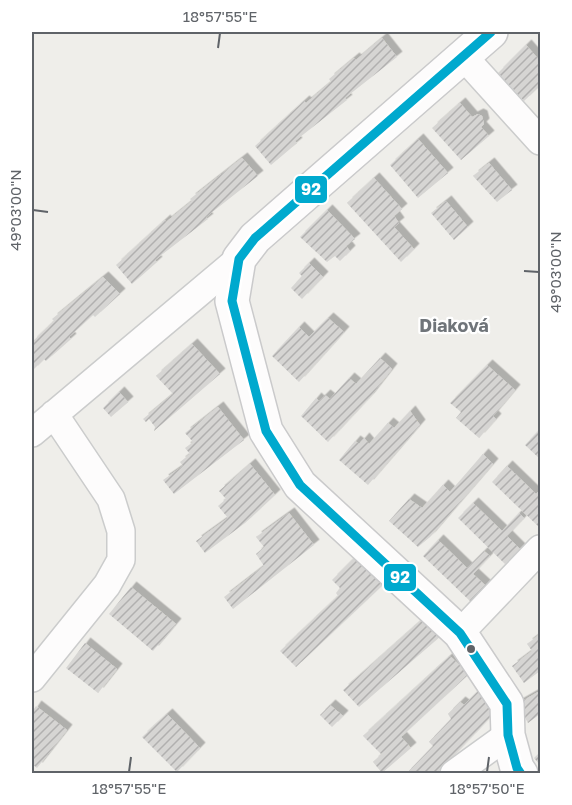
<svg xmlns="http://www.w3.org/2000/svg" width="572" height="805" font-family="'Golos Text',sans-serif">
	<defs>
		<pattern id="building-hatch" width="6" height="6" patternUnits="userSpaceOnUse" patternTransform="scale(1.5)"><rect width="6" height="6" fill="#d6d5d3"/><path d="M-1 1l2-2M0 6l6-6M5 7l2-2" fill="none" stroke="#b1b0af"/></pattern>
		<filter id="shadow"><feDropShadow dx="5.5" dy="-5.5" stdDeviation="0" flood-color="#0004"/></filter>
	</defs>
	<rect width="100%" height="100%" fill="#efeeea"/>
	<path fill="url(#building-hatch)" filter="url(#shadow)" d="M382,38l15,19 -52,41 2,2 -52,41 2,2 -26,22 -16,-19 49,-45 2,2 25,-21 -2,-3 25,-21 2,2z
		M526,45l14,16v25l-16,15 -26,-28z
		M460,103l12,14 6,-3 4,2 2,8 -3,3 8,9 -28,24 -29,-32z
		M418,139l30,34 -30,25 -28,-33z
		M242,158l16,18 -52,41 2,2 -53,41 2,2 -25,22 -16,-19 49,-45 1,2 26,-21 -2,-2z
		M489,163l23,27 -15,12 -24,-26z
		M374,178l28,31 -8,7 5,7 -5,4 20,22 -13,13 -54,-59z
		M446,201l22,26 -14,13 -23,-27z
		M327,210l28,29 -9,7 4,5 -10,10 -5,-5 -8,6 -27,-25z
		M309,263l14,14 -21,22 -11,-11 11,-12 -3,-3z
		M103,277l17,17 -25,23 -2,-2 -24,22 2,2 -25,22 -2,-2 -12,12v-29l22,-21 -2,-2z
		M328,318l16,14 -45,50 -27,-26 27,-29 10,10z
		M192,344l28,30 -66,57 1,-4 -6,-8 -3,3 -3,-3 30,-25 -17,-18z
		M380,358l12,11 -22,28 -42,45 -27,-26 15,-18 3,3 6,-6 5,4 19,-21 7,6z
		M487,365l28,25 -22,26 3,3 -17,19 -23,-20 5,-6 -11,-9z
		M119,392l9,10 -17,15 -8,-9z
		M218,407l26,33 -70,54 -11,-14 20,-14 -3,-4 10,-8 -5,-6 8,-6 -8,-9z
		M410,411l10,14 -52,60 -29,-25 16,-19 4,3 5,-6 5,6 19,-21 6,5z
		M540,429v30l-15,-14z
		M483,454l10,10 -63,73 -12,10 -29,-26 20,-22 13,9 21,-23 7,7z
		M250,464l25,31 -30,28 -40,30 -9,-12 32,-23 -10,-12 8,-7 -7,-8z
		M507,466l29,28 4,-4v38l-48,-46z
		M473,503l29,28 17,-18 5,5 -17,18 13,13 -15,15 -47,-46z
		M289,513l25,32 -81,64 -9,-12 40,-31 -8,-12 8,-7 -8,-10z
		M438,540l29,28 17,-17 6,5 -17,18 13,12 -15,16 -48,-46z
		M358,554l27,29 -89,84 -16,-16 58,-55 -2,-3 4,-5 -8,-8z
		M131,587l45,37 -23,27 -44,-37z
		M424,618l18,17 -83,72 -16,-17z
		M540,634v37l-16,12 -12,-17 20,-15 -5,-7z
		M85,643l32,26 -19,24 -32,-25z
		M450,656l19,18 -68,63 10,11 -29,25 -9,-11 13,-12 -5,4 -18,-18z
		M479,690l19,19 -62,65h-30l27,-28 -4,-4 22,-23 -3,-5 12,-12 4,3z
		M538,692l2,4v18l-12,9 -11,-19z
		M330,705l13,11 -11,11 -12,-12z
		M36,706l31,24 -30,38 -5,-4v-52z
		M167,714l33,34 -23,24 -35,-35z
		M540,752v13l-6,-7z"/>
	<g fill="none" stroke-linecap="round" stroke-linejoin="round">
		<defs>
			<path id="street" d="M463,56l77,85
				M32,433l207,-174
				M460,633l80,-84
				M32,678l75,-93 14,-25v-29l-10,-32 -57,-85
				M454,774l54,-39"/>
			<path id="secondary" d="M491,32l-236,206 -16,21 -7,42 34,130 34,54 160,148 47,71 1,31 9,33 4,6"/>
		</defs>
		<use href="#street" stroke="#cbcccc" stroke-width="30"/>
		<use href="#secondary" stroke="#cacacb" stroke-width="36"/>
		<use href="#street" stroke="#fdfcfc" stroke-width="27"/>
		<use href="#secondary" stroke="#fdfcfc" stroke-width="33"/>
		<defs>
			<path id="bus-1" d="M491,32l-236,206 -16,21 -7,42 34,130 34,54 160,148 47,71 1,31 9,33 4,6"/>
		</defs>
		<use href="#bus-1" stroke="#fff" stroke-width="14"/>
		<use href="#bus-1" stroke="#00a9ce" stroke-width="9"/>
	</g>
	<path fill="none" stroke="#5f6368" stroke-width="2" d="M218,48l2,-15M33,210l15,2M524,271l15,1M129,772l2,-15M487,772l2,-15"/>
	<circle fill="#5f6368" stroke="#fff" stroke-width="2" cx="471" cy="649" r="5"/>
	<g text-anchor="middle" stroke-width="4.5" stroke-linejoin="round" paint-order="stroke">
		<g font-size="18" font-weight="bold" fill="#70757a" stroke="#fff">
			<text x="454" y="332">Diaková</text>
		</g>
	</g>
	<g stroke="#fff" stroke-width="2">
		<rect x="294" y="175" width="34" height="29" rx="6" fill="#00a9ce"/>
		<rect x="383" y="563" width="34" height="29" rx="6" fill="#00a9ce"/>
	</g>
	<g font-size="16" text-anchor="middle" font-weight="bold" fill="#fff">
		<text x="311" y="195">92</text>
		<text x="400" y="583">92</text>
	</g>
	<rect width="572" height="805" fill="none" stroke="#ffffff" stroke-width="66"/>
	<rect x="33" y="33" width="506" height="739" fill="none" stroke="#5f6368" stroke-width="2"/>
	<g font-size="15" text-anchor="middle" fill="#5f6368">
		<text x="220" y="22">18°57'55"E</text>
		<text transform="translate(16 210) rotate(-90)" y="5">49°03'00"N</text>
		<text transform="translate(556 272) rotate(-90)" y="5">49°03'00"N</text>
		<text x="129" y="794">18°57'55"E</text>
		<text x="487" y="794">18°57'50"E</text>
	</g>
</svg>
